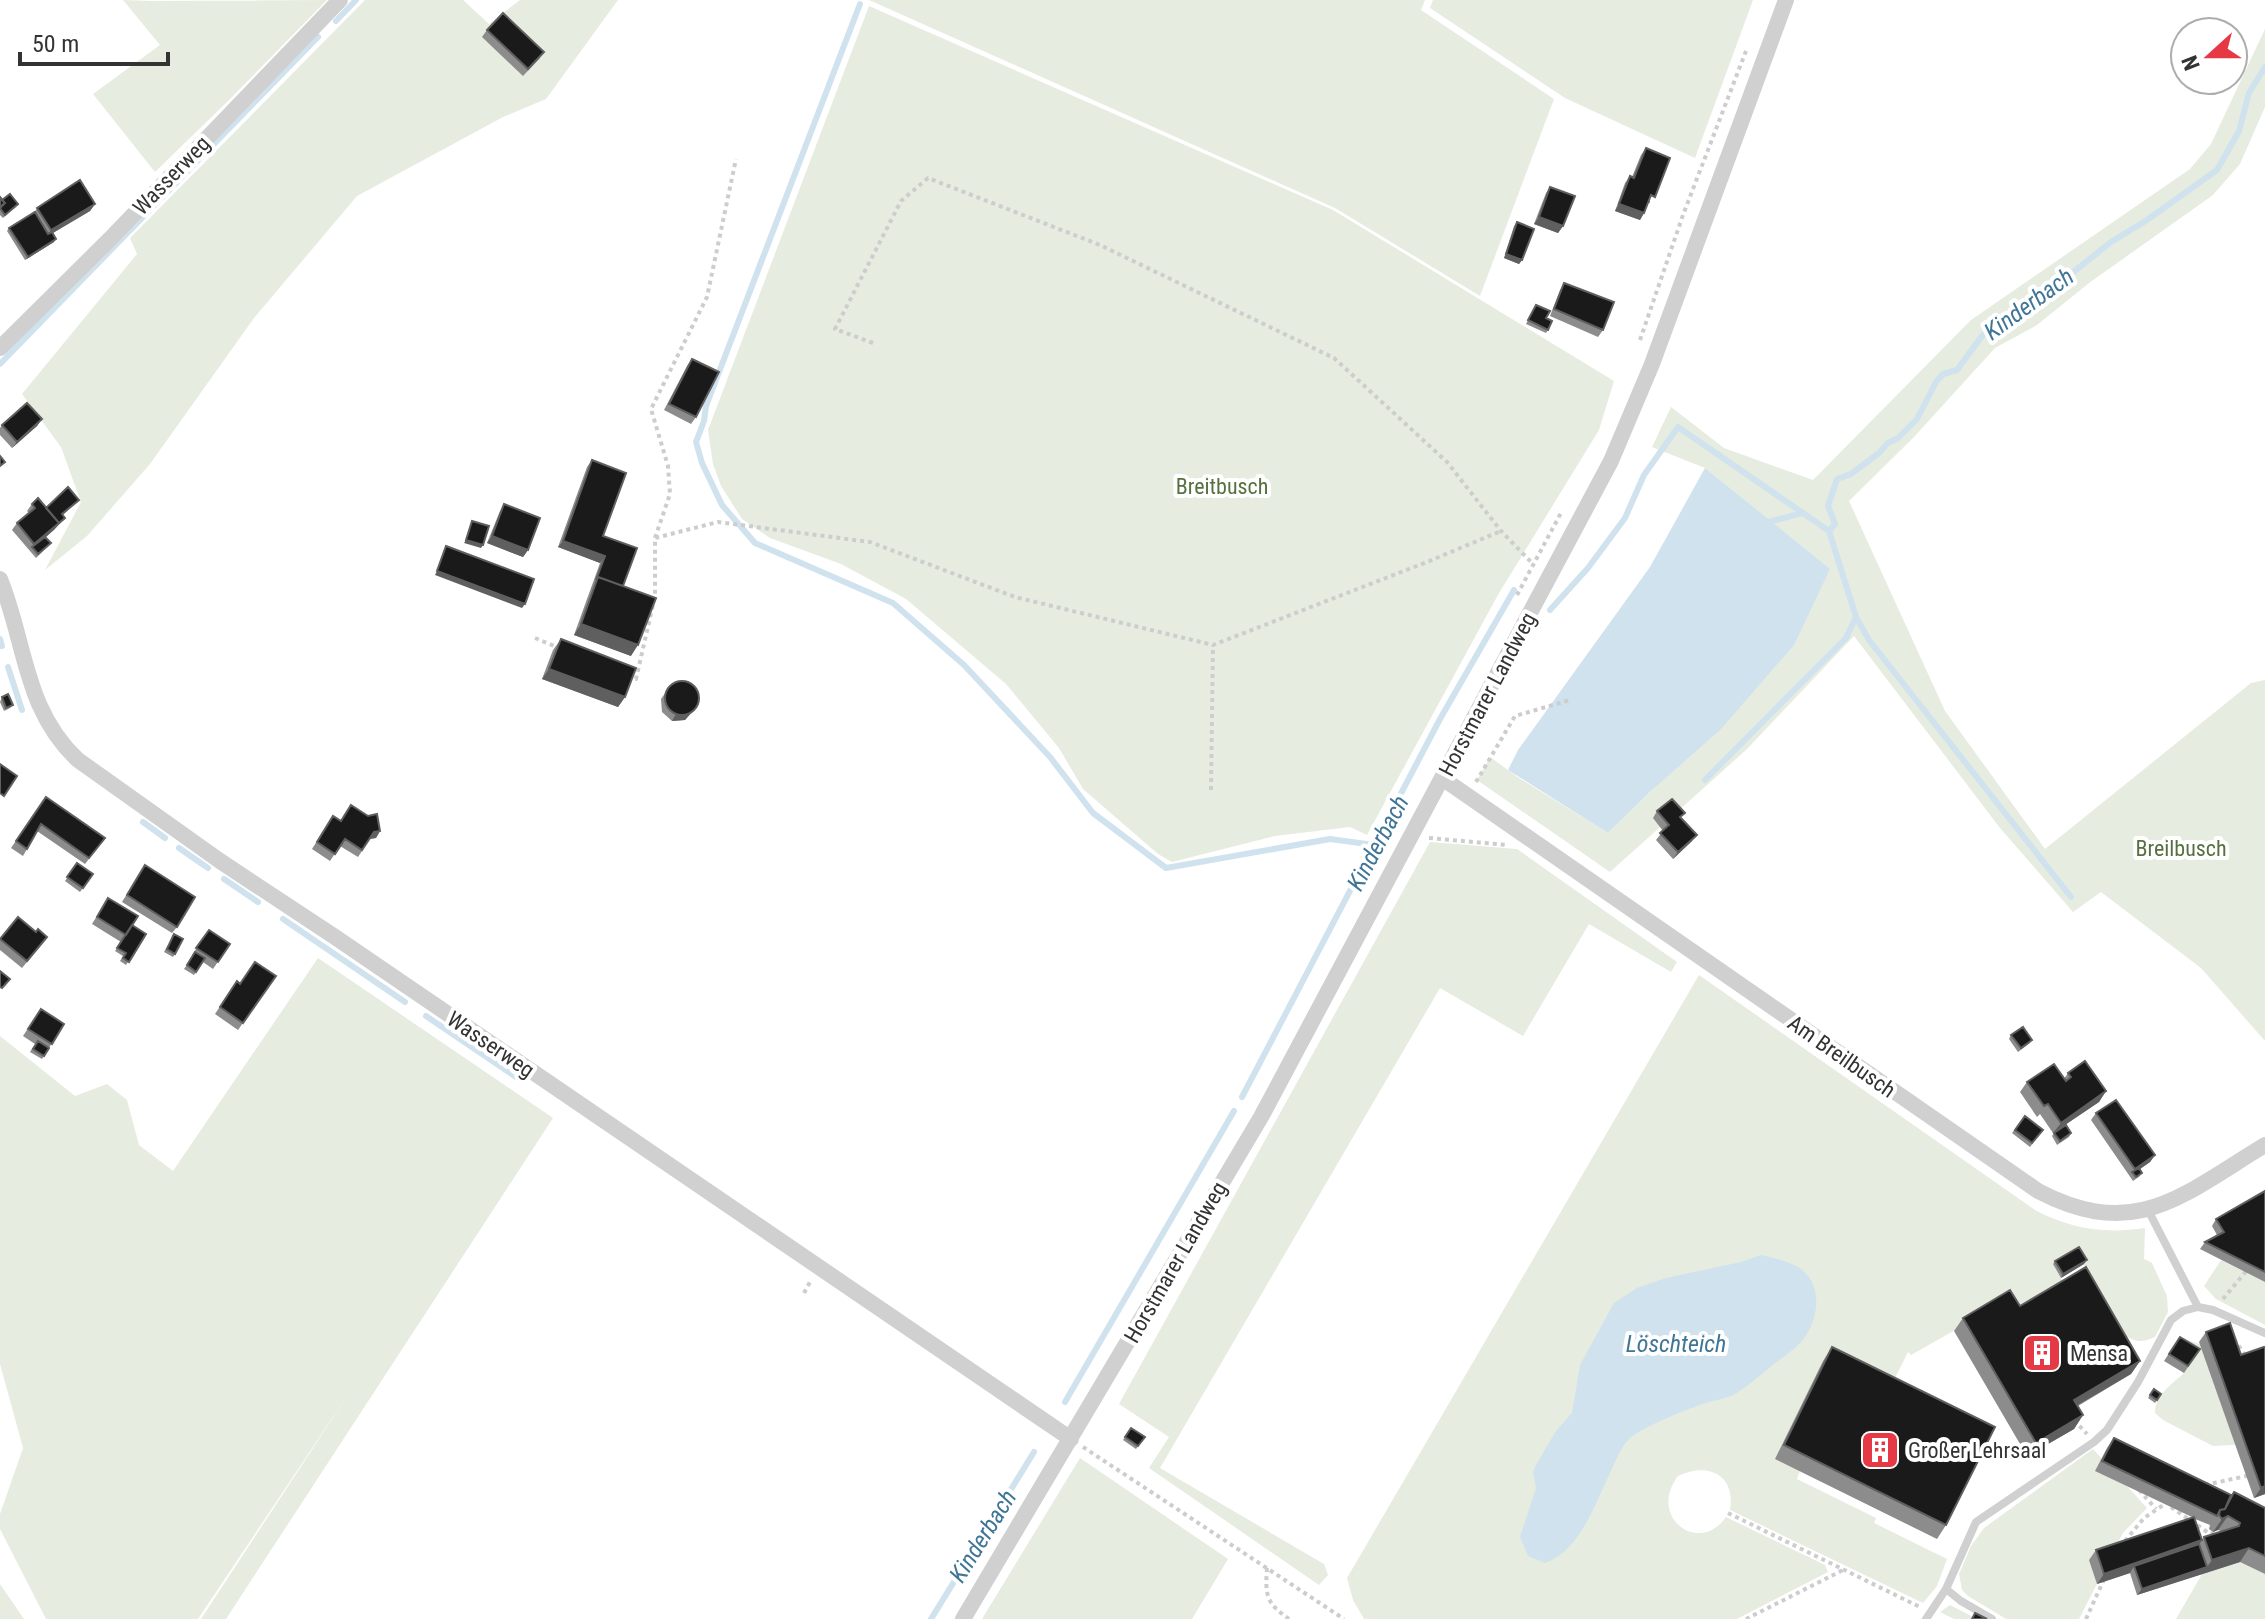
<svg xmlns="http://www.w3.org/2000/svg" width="2265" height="1619" font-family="'Roboto Condensed',sans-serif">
	<rect width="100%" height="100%" fill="#fff"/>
	<path fill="#e6ecdf" d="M123,0l28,1 176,-1 -98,100 -74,72 -62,-78 67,-49z
		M365,0h98l26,24 31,-24h98l-72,99 -43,18 -146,79 -103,122 -104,146 -63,72 -42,34 36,-68 -20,-55 -39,-53 115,-140 -7,-16z
		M869,0h556l-4,10 133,89 -74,197 -145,-88z
		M1433,0h320l-58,158 -130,-60 -135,-90z
		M869,6l464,204 281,171 -15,49 -100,163 -132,242 -17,-8 -75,9 -103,26 -14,-8 -75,-65 -24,-41 -53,-64 -100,-85 -65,-35 -71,-26 -28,-19 -21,-33 -8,-22 -5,-34z
		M2265,29v78l-25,57 -27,31 -124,88 -52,42 -42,23 -81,89 -65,64 96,210 100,138 206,-166 14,-3v361l-64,-73 -100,-76 -28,20 -73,-84 -146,-192 -108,114 -136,122 -133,-92 13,-23 29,21 89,55 44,-43 177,-221 -124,-101 -53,-21 19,-40 53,41 89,32 158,-160 219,-151 21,-25z
		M1430,842l87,7 160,113 -6,10 -82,-48 -66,112 -83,-48 -280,480 164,96 4,11 -9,10 -170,-117 20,-31 -50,-33z
		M318,958l235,160 -327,501h-25l150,-229 -153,229h-152l-46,-90v-15l23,-66 -23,-84v-328l75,60 32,-12 20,16 12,45 34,26z
		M1699,975l336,235c35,19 71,24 110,18l-1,31 8,4 15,33 1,16 -13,25c-12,5 -18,6 -29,-1l-50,-85 -23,13 9,16 -30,20 -22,20 -9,-16 -90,51 -3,-3 -20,40 -88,79 -3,8 79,39 -2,5 73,36 -10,27 -14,17 -193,-93c6,-36 -23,-48 -52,-34 -31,41 21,80 48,41l99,48 3,7 -91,47h-373l-11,-19 -6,-22z
		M2221,1260l44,22v43l-49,-26 -12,-13z
		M2185,1339l17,6 49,99 -38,2 -50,-26 -8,-7c0,-18 16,-28 29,-40l-9,-29z
		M2093,1449l54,59 -24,25 -44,86h-73l-38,-23 -6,-6 -3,-16 12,-28 13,-18z
		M1080,1458l148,101 -36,60h-210z
		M2240,1562l25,12v45h-89l26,-45z
		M0,1584l24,35h-24z
		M1950,1605l27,14h-23l-14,-7z"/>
	<path fill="#cfe2ee" d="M1705,468l125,101 -36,76 -73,84 -69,61 -44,43 -100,-63 10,-20 132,-183z
		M1761,1255c12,3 24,5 35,11 28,15 24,53 6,75 -10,11 -22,18 -33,27 -11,9 -22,19 -34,26 -9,5 -20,6 -29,9 -17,5 -66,25 -77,36 -9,9 -13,22 -18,32 -16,32 -30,79 -66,92l-17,-7 -8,-19 16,-49 -3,-16 3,-7 20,-34 16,-18 8,-48 34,-62 23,-15 29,-10 75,-16z"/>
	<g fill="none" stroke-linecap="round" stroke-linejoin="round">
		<path stroke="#cfe2ee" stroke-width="6" d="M860,4l-154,402 -2,15 -8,21 6,21 20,42 33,38 138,60 71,62 86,92 43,56 73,55 164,-29 44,6
			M336,21l20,-21
			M0,364l318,-327
			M1765,523l37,-10
			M1829,531l27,86 13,23 202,257
			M1550,610l38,-42 37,-50 19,-43 34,-48 151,104 6,-7 -7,-18 9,-27 14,-5 28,-21 9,-10 10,-5 19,-19 19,-37 7,-8 14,-4 25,-34 12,-10 23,-9 94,-75 36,-22 70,-50 22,-39 10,-38 16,-26
			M0,639l2,7
			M8,667l14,43
			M1705,780l141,-142 10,-21
			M143,822l22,16
			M179,848l29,20
			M224,879l34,23
			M283,919l122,83
			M426,1016l90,61
			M1242,1097l198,-378 74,-129
			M1065,1402l169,-291
			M931,1619l103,-167"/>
		<path stroke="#cdcdcd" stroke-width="4" stroke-dasharray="4 4" stroke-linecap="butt" d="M1640,340l43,-125 63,-164
			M873,343l-38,-14 66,-128 27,-23 172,67 234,113 113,104 54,69 32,33
			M655,538l15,-44 -2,-28 -17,-57 56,-112 29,-138
			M1517,595l45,-84
			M535,638l22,9
			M628,676l8,3 19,-83v-58l63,-16 152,20 145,55 198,48 214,-83 74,-31
			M1476,782l39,-66 55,-16
			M1211,790l2,-145
			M1429,838l78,7
			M804,1293l7,-13
			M2223,1299l25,-30
			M2234,1339l13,19
			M2074,1420l13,14
			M1083,1447l261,172
			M2205,1485l46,-10
			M2139,1490l17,19
			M2171,1507l39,27 7,-2
			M1728,1513l192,94
			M2125,1541l19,-23 24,-16
			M1267,1568c-2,27 -1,35 22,51
			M1746,1619l97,-49
			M2086,1619l19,-42"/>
		<path stroke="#d0d0d0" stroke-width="8" d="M2148,1210l50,97
			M1926,1619l20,-30
			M1992,1619l-31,-18 -15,-12 30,-67 118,-80 13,-12 31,-48 33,-62 12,-9 15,-4 15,3 52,23"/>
		<path stroke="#d0d0d0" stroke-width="16" d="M0,348l110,-109 230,-239
			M0,579c26,64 24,131 78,181l142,101 115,76 736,502
			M1442,778l596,413c98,51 144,4 227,-46
			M963,1619l298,-502 350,-656 41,-97 134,-364"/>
	</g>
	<path fill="#8c8c8c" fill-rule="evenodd" d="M487,30l53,28 -17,18 -41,-39z
		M1646,148l4,55h-2l-4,10 -4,7 -25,-9 10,-28 5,-7 2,1 9,-22z
		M1550,187l13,39 -5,7 -24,-9 12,-31z
		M0,197l2,3 16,4 -15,14 -3,-3z
		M95,204l-5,7 -37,22 1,9 -29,18 -18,-29 2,-3 26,-16 2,-4z
		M1517,222l5,38 -3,4 -15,-6 10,-32z
		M1564,283l39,47 -5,7 -48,-21 10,-26z
		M1536,305l10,13 2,12 -2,3 -20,-9z
		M692,359l4,58 -5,7 -27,-14 23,-44z
		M42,419l-5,7 -25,22 -12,-13v-7l2,-3z
		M592,460l11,76 20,50 8,70 -57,-21 26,-72 -42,-16 29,-80z
		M79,500l-16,15 2,3 -19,19 5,6 -15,15 -24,-28 5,-7 12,-10 -2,-2 5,-7 14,4z
		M504,504l24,46 -5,7 -36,-14 13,-32z
		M561,639l64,58 -7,10 -76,-28 11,-29z
		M666,692l28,18 -9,10 -13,1 -10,-9 -1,-13z
		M2,697l11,8 -3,3 -6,3 -4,-9z
		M46,797l59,41 -20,26 -48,-33 -14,25 -12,-8z
		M1657,811l24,7 11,23 -19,18 -17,-19 7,-9 -10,-13z
		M333,816l7,5 40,10 -4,7 -6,1 -12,18 -18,-11 -10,15 -18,-12z
		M77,863l16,11 -13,18 -15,-11z
		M145,865l32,62 -5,6 -50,-31z
		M108,898l24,27 14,9 -20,31 -6,-4 3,-5 -8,-5 6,-9 -29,-18z
		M209,930l21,14 -17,25 -10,-7 -9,13 -10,-6 9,-13 -1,-1z
		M174,934l1,20 -2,3 -9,-5z
		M0,938l42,6 -20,24 -22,-18z
		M276,976l-38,54 -23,-16 22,-33 3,3z
		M41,1009l23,15 -22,35 -12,-7 5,-8 -12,-8z
		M2011,1035l19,8 -12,9 -9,-13z
		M2068,1073l38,18 -7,11 -46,31 -13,-19 -3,3 -17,-25 7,-10 37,-3z
		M2096,1113l59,42 -5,7 -10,7v7l-7,5 -42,-61z
		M2025,1116l18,14 -13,17 -18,-14z
		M2054,1133h17l-2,4 -12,8 -5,-9z
		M2265,1191v91l-65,-33 5,-7 12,-7 -5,-9 4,-7z
		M2055,1261l29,3 -23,14 -8,-14z
		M2020,1306l120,55 -9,13 -53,32 5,9 -9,14 -47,27 -73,-125 9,-13z
		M2206,1332l35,23 24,-7v146l-11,4 -55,-156z
		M2180,1337l20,12 -16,24 -20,-12z
		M1832,1347l114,178 -9,14 -162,-80 48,-98z
		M2154,1389l7,5 -6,9 -7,-5z
		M1131,1428l14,9 -9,12 -13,-9z
		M2114,1438l117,57 3,-3 31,16v66l-25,-12 -103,33 -7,-22 -33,11 -8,-24 7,-10 96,-33 -97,-46 12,-23zM2195,1519l15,6 -1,4 4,3 5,-2 3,1 -17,6 -2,3z"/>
	<path fill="#5f5f5f" d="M95,204l-5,7 -44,26 5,-7z
		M1619,204l25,9 -4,7 -25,-9z
		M1539,217l24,9 -5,7 -24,-9z
		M56,239l-2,3 -29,18 3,-3z
		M1506,254l16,6 -3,4 -15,-6z
		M42,419l-5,7 -25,22 5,-6z
		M65,518l-11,12 -21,18 -1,-1 -3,4 5,-7z
		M492,536l36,14 -5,7 -36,-14z
		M466,540l17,5 -2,3 -17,-5z
		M563,541l42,15 -5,7 -42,-16z
		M437,571l88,33 -3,4 -87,-33z
		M581,624l57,21 -7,11 -57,-21z
		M549,669l76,28 -7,10 -76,-28z
		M699,704l-14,16 -13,1 4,-7z
		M380,831l-4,7 -7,1 5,-7z
		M1697,835l-5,6 -19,18 5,-7z
		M2106,1091l-7,11 -46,31 8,-10z
		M2155,1155l-5,7 -17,12 -1,-2 3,-3z
		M2087,1260l-3,4 -23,14 2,-4z
		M2140,1361l-9,13 -67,39 10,-13z
		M2083,1415l-9,14 -47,27 9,-13z
		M2265,1486v8l-11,4 7,-10z
		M2228,1516l-10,14 -5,2 9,-13z
		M2202,1540l-7,11 -61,15 -4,7 -33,11 7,-10z
		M2249,1548l-9,14 -103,33 5,-6 65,-22 5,-7z"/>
	<path fill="#1a1a1a" stroke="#5f5f5f" stroke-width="2" d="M503,13l41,39 -16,17 -41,-39z
		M1646,148l24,10 -15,39 -4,-2 -7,18 -25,-9 11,-28 4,2z
		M80,180l15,24 -44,26 -14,-22z
		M1550,187l25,9 -12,30 -24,-9z
		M10,194l8,10 -13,11 -5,-7 5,-5 -3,-3z
		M0,197l5,6 -5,4z
		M35,212l13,22 4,-2 4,7 -28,18 -19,-29z
		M1517,222l17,7 -12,31 -16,-6z
		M1564,283l50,19 -11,28 -49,-21z
		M1536,305l14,6 -4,7 6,3 -4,9 -20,-10z
		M692,359l27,13 -23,45 -27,-13z
		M27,403l15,16 -25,23 -15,-17z
		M0,456l5,6 -5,4z
		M592,460l34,13 -23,63 34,12 -14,38 -25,-9 -2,3 9,-24 -42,-15z
		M68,487l11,13 -17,14 3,4 -6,5 -13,-15z
		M38,498l21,25 -25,21 -17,-21 18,-15 -3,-4z
		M504,504l36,14 -12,32 -36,-14z
		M472,521l17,5 -6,19 -17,-5z
		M45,537l6,6 -13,11 -6,-7z
		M446,546l88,33 -9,25 -88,-33z
		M598,577l58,21 -18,47 -57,-21z
		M561,639l75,29 -11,29 -76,-28z
		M665 698a17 17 0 1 1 34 0a17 17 0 1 1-34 0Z
		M8,694l5,11 -7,3 -4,-11z
		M0,764l17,12 -13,20 -4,-3z
		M46,797l59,41 -16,20 -48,-34 -14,25 -11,-8z
		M1672,799l13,14 -5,4 17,18 -19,17 -18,-19 9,-8 -12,-14z
		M351,805l17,11 9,-2 3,17 -6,1 -12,18 -17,-11 -10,15 -18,-12 16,-26 8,5z
		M77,863l16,11 -10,14 -16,-11z
		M145,865l50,32 -18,30 -50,-32z
		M108,898l30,18 -12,19 -29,-18z
		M18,917l18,15 2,-3 9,8 -20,24 -27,-22z
		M132,925l14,9 -17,28 -6,-4 3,-5 -9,-5z
		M209,930l21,14 -12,18 -22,-14z
		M174,934l9,5 -8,15 -8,-5z
		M195,952l10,6 -9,14 -9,-7z
		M255,962l21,14 -33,47 -23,-16 17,-26 3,3z
		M0,971l10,8 -8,9 -2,-1z
		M41,1009l23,15 -12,20 -24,-15z
		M2023,1027l9,13 -11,8 -10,-13z
		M38,1041l11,7 -5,8 -11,-7z
		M2085,1061l21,30 -45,32 -13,-19 -4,2 -17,-24 27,-18 12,17 5,-4 -3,-4z
		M2116,1100l39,55 -20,14 -39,-56z
		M2025,1116l18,14 -11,13 -17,-13z
		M2066,1125l5,8 -11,8 -6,-8z
		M2139,1168l3,5 -6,4 -4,-5z
		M2265,1191v81l-60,-30 19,-10 -8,-13z
		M2079,1247l8,13 -24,14 -8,-13z
		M2086,1267l54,94 -66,39 9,15 -47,28 -73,-125 47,-28 10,16z
		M2230,1323l11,32 23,-8 1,1v138l-4,2 -55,-156z
		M2180,1337l20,12 -12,17 -19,-12z
		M1832,1347l163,80 -49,98 -162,-80z
		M2154,1389l7,5 -4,6 -7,-5z
		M1131,1428l14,9 -7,9 -13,-9z
		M2114,1438l117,57 -6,14 -5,1 -3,6 -115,-55z
		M2234,1492l31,16v48l-16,-8 -37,12 -8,-23 35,-11 1,-3 -12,-7 -6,3 -3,-4 1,-5 5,-1z
		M2194,1517l8,23 -98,34 -8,-24z
		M2199,1544l8,23 -65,22 -8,-23z
		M1975,1613l12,6h-15z"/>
	<defs>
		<symbol id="building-square" viewBox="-11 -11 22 22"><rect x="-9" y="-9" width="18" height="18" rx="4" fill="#e63946" stroke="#fff"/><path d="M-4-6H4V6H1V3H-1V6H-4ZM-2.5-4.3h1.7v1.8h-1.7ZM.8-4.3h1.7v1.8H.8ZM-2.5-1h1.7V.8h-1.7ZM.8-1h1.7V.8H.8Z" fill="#fff"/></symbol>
	</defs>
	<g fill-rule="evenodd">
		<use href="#building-square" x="2020" y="1331" width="44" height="44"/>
		<use href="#building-square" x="1858" y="1428" width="44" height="44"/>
	</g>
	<g text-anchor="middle" stroke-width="8" stroke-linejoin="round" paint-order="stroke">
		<g font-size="22" fill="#333" stroke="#fff">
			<text transform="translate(171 175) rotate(-46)" y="8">Wasserweg</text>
			<text transform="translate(1487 694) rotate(-62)" y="8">Horstmarer Landweg</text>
			<text transform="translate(491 1044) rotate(34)" y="8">Wasserweg</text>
			<text transform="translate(1842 1056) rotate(35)" y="8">Am Breilbusch</text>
			<text transform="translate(1175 1262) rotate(-60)" y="8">Horstmarer Landweg</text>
		</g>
		<g font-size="22" fill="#56703f" stroke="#fff">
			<text x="1222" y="494">Breitbusch</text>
			<text x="2181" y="856">Breilbusch</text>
		</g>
		<g font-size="22" fill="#333" stroke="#fff" text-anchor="start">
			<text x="2070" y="1361">Mensa</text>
			<text x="1908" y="1458">Großer Lehrsaal</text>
		</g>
		<g font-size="24" font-style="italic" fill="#3f7597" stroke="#fff">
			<text transform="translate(2029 304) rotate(-36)" y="8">Kinderbach</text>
			<text transform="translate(1378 843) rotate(-62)" y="8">Kinderbach</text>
			<text x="1676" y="1352">Löschteich</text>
			<text transform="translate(983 1536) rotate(-58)" y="8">Kinderbach</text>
		</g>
	</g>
	<g transform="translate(2209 56) rotate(249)"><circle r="38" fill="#ffffff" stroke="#adadad" stroke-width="2"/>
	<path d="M0-6L14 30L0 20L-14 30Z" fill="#e63946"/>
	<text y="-12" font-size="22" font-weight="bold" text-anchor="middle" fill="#333333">N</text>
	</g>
	<path d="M20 52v12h148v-12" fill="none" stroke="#333333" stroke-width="4"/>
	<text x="32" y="52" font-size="24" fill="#333333" stroke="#ffffff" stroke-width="6" paint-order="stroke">50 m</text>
</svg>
